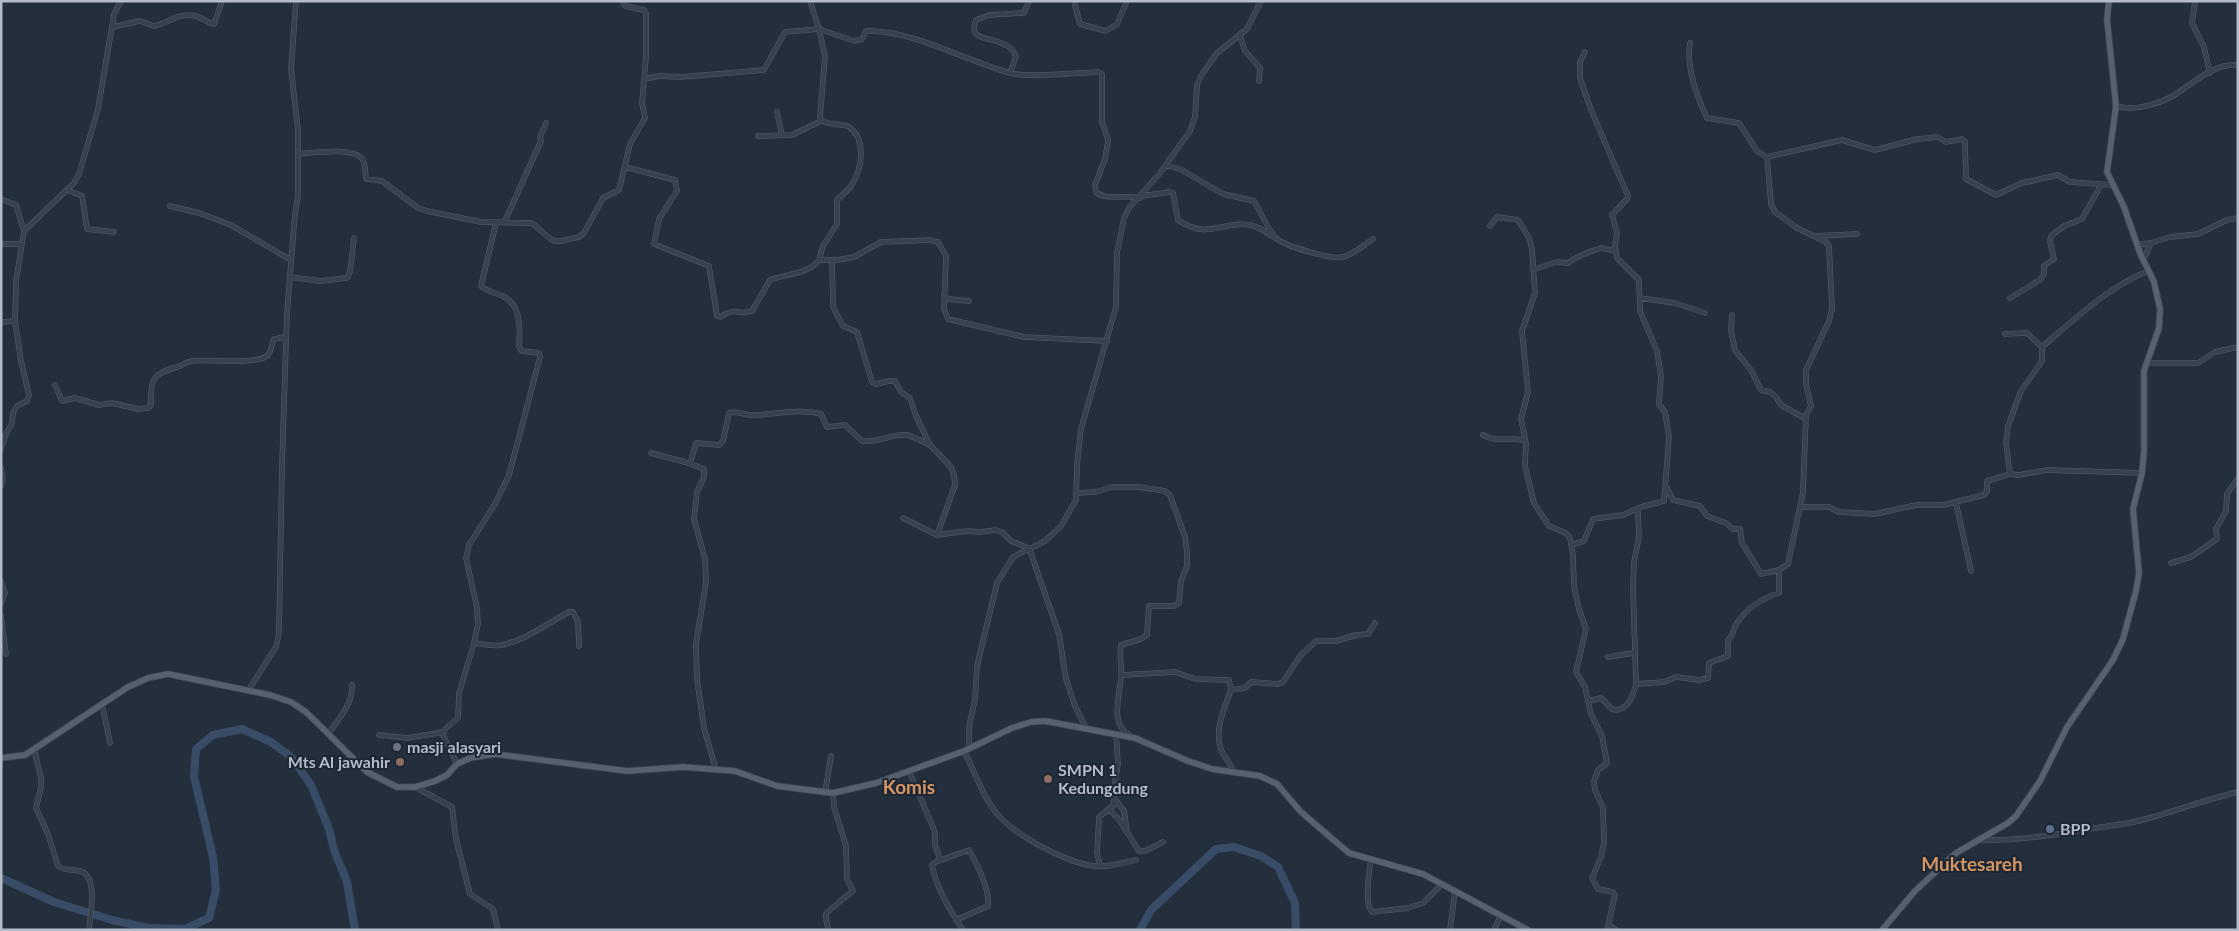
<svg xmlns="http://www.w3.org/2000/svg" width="2239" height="931" font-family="Lato,sans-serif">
	<rect width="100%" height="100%" fill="#242f3e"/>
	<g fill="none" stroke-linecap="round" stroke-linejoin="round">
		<path stroke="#394c67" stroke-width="8" d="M1,878l53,24 58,18 36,8 37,1 24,-11 7,-28 -3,-33 -19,-80 2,-28 17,-14 29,-6 29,13 20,15 20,28 18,44 5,21 13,32 8,48
			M1140,930l11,-20 65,-61 18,-2 27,9 17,11 17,36 1,27"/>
		<defs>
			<path id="minor" d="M810,1l9,28 6,27 -5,62c6,9 20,4 29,9 18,12 13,43 2,59 -3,5 -9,9 -14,14v24l-14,22 -4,14
				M2195,1l-3,22 12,24 6,26
				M1075,5l5,19 26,7 11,-7 10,-23
				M113,27l27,-6 14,5c16,-3 23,-14 42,-10 7,2 11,7 18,8l8,-23
				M1240,36l5,15 15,17 -1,13
				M1010,73l6,-17c-11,-25 -51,-8 -40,-36l13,-5 35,-2 5,-12
				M644,79l15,-3 22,1 83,-7 21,-38 34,-3 35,12 8,-2 4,-8c44,-2 100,30 144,42 18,5 66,0 88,-1l4,2v48l6,18 -3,19 -10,26 1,7c9,9 31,2 44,6
				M2116,106c20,6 49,-3 66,-16 16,-11 35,-27 56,-25
				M777,112l5,23
				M758,136l34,-1 29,-14
				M298,154c13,-1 57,-8 65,6 3,5 2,13 3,19l16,2 36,27 9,3 54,11 51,1 16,14 6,4h7l18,-4 5,-4 19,-35 16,-8 11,-46 15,-26 -3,-15 4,-46v-44l-2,-3 -19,-4 -3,-5
				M1767,157l75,-17 33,10 42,-11 21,-2 8,5 16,-3 3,3 1,37 30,16 26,-12 36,-8 12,7 42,3
				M1166,165l16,5 41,24 31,7c7,12 13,27 22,37 8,8 56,22 67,19 11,-3 21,-12 30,-18
				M625,167l50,13 2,11 -18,28 -5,25 55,22 8,50 3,1c18,-11 18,-1 32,-6l18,-31c14,-6 40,-6 49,-20h19l16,-3 27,-15 49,-2 8,2 8,14 -2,53 4,10 76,18 83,4
				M67,190l15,6 5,33 27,3
				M1142,196l28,-4 3,1 5,27c30,21 45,0 72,5 10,2 17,8 25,13
				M1,199l15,6 8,26
				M170,206l29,7 32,12 60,35
				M504,223l37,-82 -1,-4 6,-14
				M1490,226l7,-9 21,3 11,18 3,11 3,44 -13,38 6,61 -7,27 5,24 -1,23 9,37 15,23 17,7 4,5 3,17 1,32 5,22 7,20 -10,43 9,15 6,27 11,22 5,27 -9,7 -4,11 1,9 8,18 1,34 -3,15 -9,21 6,11 15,3 2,3 -8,35
				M1815,236l42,-2
				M1,244h20
				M2137,245l14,-2 19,-6 28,-3 29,-14 11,-2
				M832,260l1,47 10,19 14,6 15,50 4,2 13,-3h6l6,11 9,6 6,18 14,29 21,22 3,8 1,10 -18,50
				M2143,261l8,-18
				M1533,270l23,-8 12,1c10,-8 22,-11 33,-15l15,3
				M289,277l31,4 27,-3 3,-6 4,-34
				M944,295l4,4 21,2
				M1640,298l35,5 30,10
				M2010,298l30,-18 4,-6v-8l10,-7 -4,-17 1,-6 13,-10 18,-7 19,-34
				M1732,315l-1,16 4,19 16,20 10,20 9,2 6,5 5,8 25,14
				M1,322l14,-1
				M2005,334l22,-1 15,14
				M2147,363h51l17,-11 23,-5
				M55,385l7,16 13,-3 24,7 13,-2 26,6 11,-1 2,-3c0,-25 0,-31 26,-38 4,-1 9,-5 14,-6 16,-2 64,4 76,-5 5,-4 4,-12 7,-17l12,-2
				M1483,435c14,8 27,2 42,5
				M1,449l5,-15 6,-11 1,-10 4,-7 10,-5 2,-6 -8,-34 -6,-40 1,-40 8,-50 50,-48 5,-9 19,-65 16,-95 7,-13
				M651,453l34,9 19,7v8l-7,15 -3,27 11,40 1,23 -10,62 1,35 7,49 12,42
				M690,464l6,-21 23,2 4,-4 6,-28c7,-3 15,2 23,2 23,0 46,-7 69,-1l6,13 18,-2 17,16c17,2 32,-8 45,-6 8,2 16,7 23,10
				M1,468l2,11 -2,7
				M2010,474l9,1 28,-5 95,3
				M1667,488l6,12 27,6 7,10 19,7 7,6h7l2,14 19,31 18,-4
				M1077,493l19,-1 16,-5h27l26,4 5,4 15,42 2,15v14l-6,15 -2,22 -5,3h-25l-2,29 -6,4 -20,6c-2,11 1,21 0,32 -1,18 -12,48 9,58
				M1956,503l15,68
				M1800,507h29l10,5 36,2 41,-9h27l41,-10 3,-4v-10l23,-7 -4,-31 2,-17 13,-35 21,-30v-14c33,-28 66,-60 106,-76
				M903,518l34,17 30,-4 13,1 16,-2 6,2 9,9 17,7
				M1571,545l13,-4 9,-22 30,-4 18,-8 23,-6 5,-64 -4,-25 -6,-8 2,-28 -4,-25 -17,-40 -1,-31 -22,-22 -2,-12 2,-13 -5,-18 15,-16 1,-3 -37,-86 -11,-32v-16l5,-10
				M1029,548l30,86 7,45 9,27 11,22
				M2171,563l20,-6 26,-18 -1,-10 10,-18 1,-17 11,-16
				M1,581l4,12 -4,10
				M1,616l5,38
				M474,643c9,1 19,4 28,2 24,-5 46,-22 67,-33h4l5,9 1,25
				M1608,657l26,-4
				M1122,675l53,-3 20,7 34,1 2,10
				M1636,684l28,-2 12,-5 23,3 9,-2 1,-15 19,-7v-16c6,-4 4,-10 9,-17 10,-15 26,-25 42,-30v-23l9,-6 15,-72 3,-77 5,-9 -5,-22v-14l23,-49 3,-12 -3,-63 -3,-4 -29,-14 -22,-16 -4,-8 -4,-47 -10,-6 -18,-28 -32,-5c-11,-23 -21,-50 -17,-75
				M248,691l28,-44 3,-14 3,-169 5,-151 8,-99 3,-18v-66l-7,-61 5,-68
				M1588,701l13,-3 11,11 5,1c13,-3 16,-15 19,-26l-3,-97 1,-25 5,-25 -1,-28
				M102,704l8,39
				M328,734c11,-15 25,-30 24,-49
				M379,735l28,3 37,-6
				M34,749l7,29v9l-5,21 12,26 10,32c6,5 14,3 22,5 19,5 10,45 9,59
				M969,749v-23l6,-26 2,-34 20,-83 16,-26 32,-16 16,-15 15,-26 1,-35 4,-36 35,-122 1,-54 7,-35 5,-10 31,-35 30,-42 5,-14 2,-32 4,-9 16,-23 30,-24 14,-28
				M964,751c11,21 19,47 35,65 18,20 68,47 95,50 14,2 28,-3 42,-6
				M457,764l-14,-29 3,-7 12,-10 1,-25 15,-50 4,-19 -1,-16 -11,-50 3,-13 26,-41 14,-29 31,-118 -1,-4 -17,-2 -3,-4c1,-18 3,-41 -16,-51 -8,-3 -17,-5 -22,-10l15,-63
				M909,771l26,61v13l5,14 -8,6c4,23 18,45 31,65
				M1234,772c-3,-7 -8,-13 -12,-20 -9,-20 2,-43 9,-62l14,-2 6,-6 27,2 5,-2 17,-26 16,-15h20l20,-6 12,-1 7,-11
				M415,787l37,20 4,32 14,55 23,15 5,21
				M825,793l6,-37
				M1114,798l10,13 3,20
				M1109,810l10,9 20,32h6l18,-9
				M1980,840c35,1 68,-4 102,-10 22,-4 43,-5 64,-11 31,-8 60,-20 92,-27
				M1371,859c-2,13 -7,44 1,53l36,-4 15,-5 19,-19
				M938,861l31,-11c8,14 21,39 19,56l-32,14
				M1100,866l-3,-13 2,-36 15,-12v-17l4,-24 -2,-30
				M1609,925l7,5
				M828,930c0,-5 -3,-11 -2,-16 2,-3 23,-20 27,-23l-6,-12 -1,-33 -12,-39 -1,-14
				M1450,930l5,-40
				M1494,930l7,-15"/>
			<path id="major" d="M1,758l24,-3 103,-68 20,-9 20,-4 102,21 21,7 15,10 61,60 30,15h18l20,-6 12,-6 10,-11 13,-6 25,-4 132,17 56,-4 52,4 42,15 56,7 43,-10 88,-32 48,-23 19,-6 14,-1 90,17 53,23 24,8 48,7 17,8 24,28 48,41 74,21 105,56
				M1882,930l33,-39 41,-38 52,-30 8,-7 24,-35 27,-54 46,-67 10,-21 13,-48 3,-18 -6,-64 9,-36 2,-22v-80l15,-43 1,-19 -6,-27 -14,-29 -16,-46 -17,-35 9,-66 -9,-87 2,-18"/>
		</defs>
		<use href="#minor" stroke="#565f6c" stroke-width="5.5"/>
		<use href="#major" stroke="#414a57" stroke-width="7"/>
		<use href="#minor" stroke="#38414e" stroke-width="4.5"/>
		<use href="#major" stroke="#56606e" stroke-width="5.5"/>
	</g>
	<circle fill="#6b7280" stroke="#1d2633" stroke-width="2" cx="397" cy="747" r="5"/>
	<g fill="#8d6e63" stroke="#1d2633" stroke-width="2">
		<circle cx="400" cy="762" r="5"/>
		<circle cx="1048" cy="779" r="5"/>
	</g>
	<circle fill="#5c6f8a" stroke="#1d2633" stroke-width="2" cx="2050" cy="829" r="5"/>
	<g text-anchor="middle" stroke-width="4" stroke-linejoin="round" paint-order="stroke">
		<g font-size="16" font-weight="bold" fill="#b4bcc9" stroke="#1d2633" text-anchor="start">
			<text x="407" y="753">masji alasyari</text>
			<text x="390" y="768" text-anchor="end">Mts Al jawahir</text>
			<text x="1058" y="776">SMPN 1<tspan x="1058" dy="18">Kedungdung</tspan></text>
			<text x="2060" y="835">BPP</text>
		</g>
		<g font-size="19" font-weight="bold" fill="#d59563" stroke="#1d2633">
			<text x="909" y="794">Komis</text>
			<text x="1972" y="871">Muktesareh</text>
		</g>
	</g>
	<rect width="2239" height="931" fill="none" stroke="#b4bcc9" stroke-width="5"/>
</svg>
